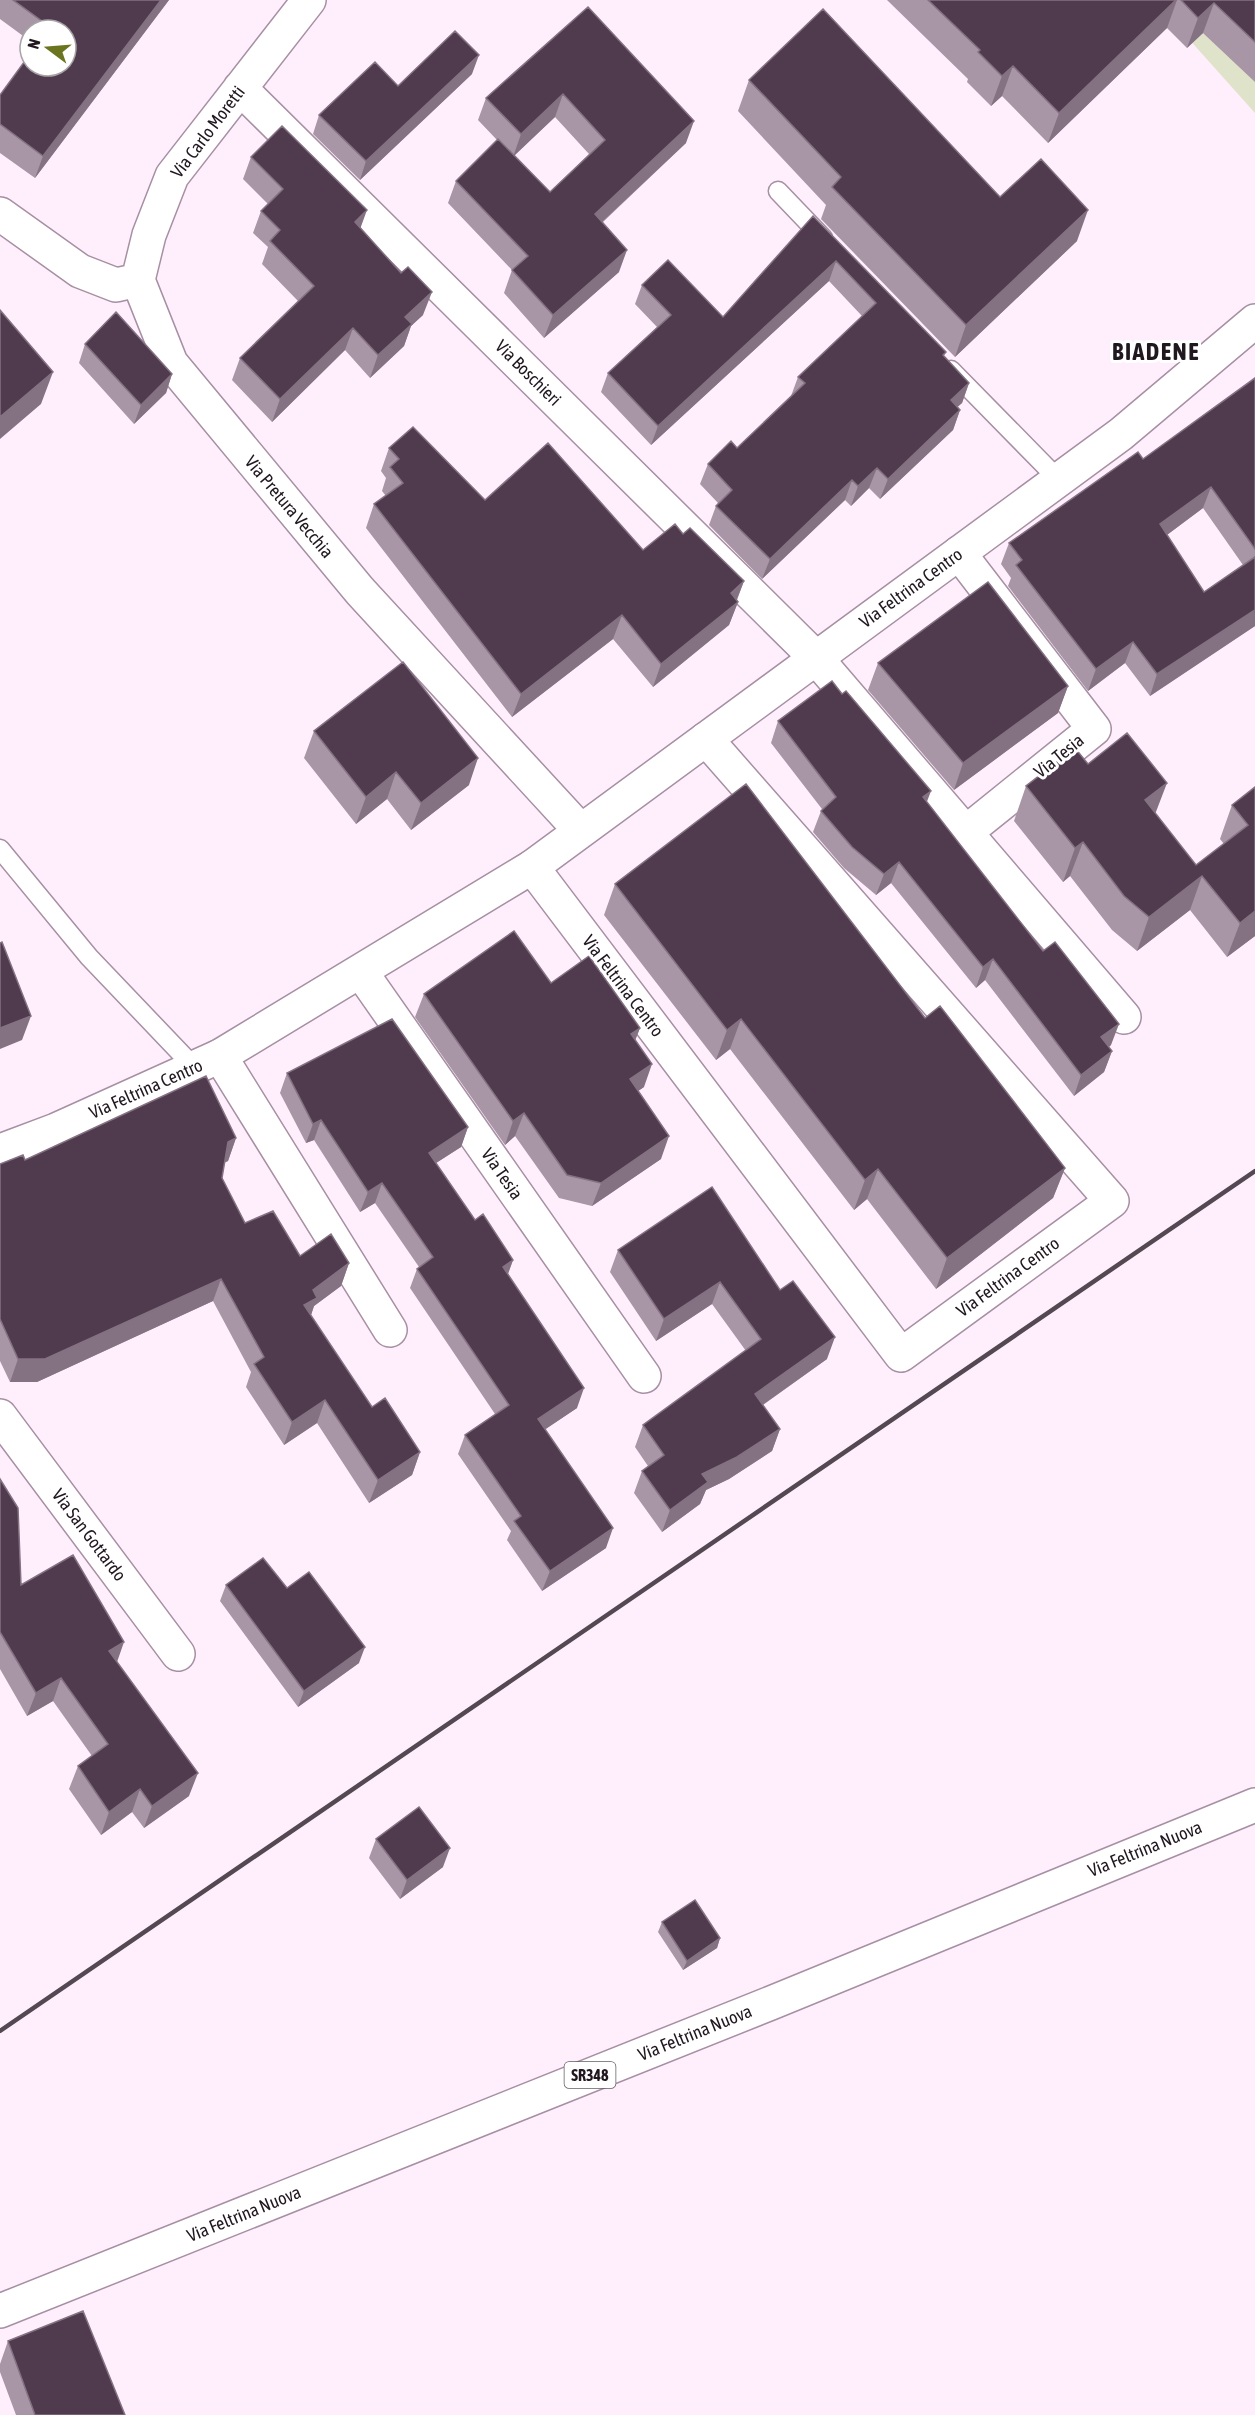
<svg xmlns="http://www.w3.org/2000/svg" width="1255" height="2415" font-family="'Asap Condensed',sans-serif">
	<rect width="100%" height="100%" fill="#ffeffd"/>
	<path fill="#dee3c9" d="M1154,0h101v113z"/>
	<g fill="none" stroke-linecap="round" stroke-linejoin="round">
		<defs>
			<path id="service" d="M778,191l45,47
				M951,370l108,110
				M0,849l89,108 104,109"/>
			<path id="minor" d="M240,88l576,570 308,359
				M0,214l80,57 36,14 22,-5
				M138,280l33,83 189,228 220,239
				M138,280l11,-45 23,-59 137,-176
				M959,553l135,176 -129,104
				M532,867l369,488 211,-154 -406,-462
				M361,972l283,404
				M220,1056l170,274
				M0,1416l178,238"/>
			<path id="secondary" d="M0,1151l56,-21 164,-74 312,-189 589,-433 134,-113"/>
			<path id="primary" d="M0,2311l771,-308 484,-198"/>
		</defs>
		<use href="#service" stroke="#a78fa4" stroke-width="21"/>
		<use href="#minor" stroke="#a78fa4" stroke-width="36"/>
		<use href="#secondary" stroke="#a78fa4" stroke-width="36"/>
		<use href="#primary" stroke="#a78fa4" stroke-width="36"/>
		<use href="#service" stroke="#fff" stroke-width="18"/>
		<use href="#minor" stroke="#fff" stroke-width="33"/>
		<use href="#secondary" stroke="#fff" stroke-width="33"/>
		<use href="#primary" stroke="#fff" stroke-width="33"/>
		<path stroke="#544952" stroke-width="4.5" d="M0,2031l1255,-860"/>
	</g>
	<path fill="#a895a6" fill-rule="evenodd" d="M0,0h169l-134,178 -35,-25v-58l66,-65h-36v11l-30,-22z
		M887,0h368v82l-52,-49 -16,15 -20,-20 -119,115 -46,-47 -11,10 -24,-24 1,-3z
		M588,7l98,136 -83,79 16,50 -75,66 -40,-45 8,-23 -64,-67 8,-22 41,-41 -19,-20 8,-22zM555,117l34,37 -39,38 -36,-37z
		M472,74l-112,106 -47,-46 6,-19 79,-29z
		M749,80l251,117 77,44 -122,116 -134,-138 5,-14 -88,-94z
		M251,157l110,71 62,87 -12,11 -7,20 -34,32 -25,-28 -73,72 -40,-42 8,-22 58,-57 -36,-37 6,-17 -15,-14 8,-22 7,-7 -25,-25z
		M813,216l133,136 -2,4 25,27 -7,20 -5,4 3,3 -7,20 -73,69 -11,-11 -18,18 -6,-6 -83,79 -53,-54 7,-19 2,-3 -18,-19 8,-20 29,-16 54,-52 7,-19 64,-61 -33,-35 -178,164 -50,-53 7,-19 49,-46 -22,-23 7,-19 81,32z
		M85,344l87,30 -6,19 -32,31 -55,-61z
		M1255,378v248l-105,70 -25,-33 -37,28 -80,-105 3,-8 -10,-14 8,-21 134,-84zM1203,508l40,57 -39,27 -37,-57z
		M389,448l96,52 158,50 40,-16 61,47 -7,19 1,2 -9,23 -76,62 -40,-48 -101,78 -146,-189 8,-24 12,-8 -4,-5 4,-13 -5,-7z
		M878,663l190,23 -10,27 -104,77 -86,-100z
		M778,721l149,82 184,242 -2,2 3,4 -8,21 -30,24 -89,-116 -9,8 -85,-105 -15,12 -32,-27 -31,-36 8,-21 1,-2 -51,-66z
		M314,731l155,54 -58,45 -24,-31 -31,25 -52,-66z
		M1088,764l67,50 41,51 28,-21 -4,-5 12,-34 23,-18v149l-28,21 -37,-47 -53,41 -25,-21 -42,-54 -7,6 -49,-61 12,-35z
		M615,884l310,134 140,150 -12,30 -117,91 -69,-90 -13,11 -124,-161 -14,11 -112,-145z
		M551,983l89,45 -5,12 9,47 -6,4 23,68 -69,47 -33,-8 -44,-62 -10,9 -90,-128 9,-23z
		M287,1073l181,54 -7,20 -25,16 39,57 38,40 -5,14 69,134 -32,21 61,119 -64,43 -35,-51 4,-9 -53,-77 7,-19 30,-21 -85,-126 7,-19 2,-2 -44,-64 -15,9 -46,-72 -8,3 -26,-50z
		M236,1138l-8,23 -4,2 -2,15 23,45 55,33 49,7 -8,23 -27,20 -3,9 61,92 48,45 -8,23 -43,28 -52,-80 -33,22 -38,-58 5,-15 -38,-71 -176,81h-27l-10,-21v-197l25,-4z
		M618,1250l162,40 47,69 -64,46 17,24 -8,22 -43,28 -23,11 -6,14 -38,28 -28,-39 8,-22 6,-5 -13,-19 8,-22 103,-74 -34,-47 -56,37 -46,-69z
		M0,1479l21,106 96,77 72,134 -45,32 -12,-16 -31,23 -32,-46 9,-23 14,-10 -39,-55 -26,15 -27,-47z
		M226,1585l61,3 72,75 -61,44 -78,-106z
		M376,1839l67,28 -43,32 -31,-41z
		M662,1922l58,16 -3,10 -34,22 -25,-38z
		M8,2341l117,74h-109l-16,-43v-8z"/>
	<path fill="#847182" d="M161,0h8l-134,178 8,-22z
		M1176,0h1l-10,28 -119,115 11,-30z
		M1214,3l-11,30 -16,15 11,-30z
		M479,55l-7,19 -112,106 6,-19z
		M1013,66l-11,30 -11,10 11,-30z
		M563,94l-8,23 -42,40 8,-23z
		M694,121l-8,22 -99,93 8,-22z
		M367,210l-8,22 -4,-10z
		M1088,210l-11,31 -122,116 11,-32z
		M627,250l-8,22 -75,66 9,-23z
		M836,261l-7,20 -178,164 7,-19z
		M432,292l-9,23 -12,11 -7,20 -34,32 8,-23 27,-38z
		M353,328l-8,22 -73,72 8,-23z
		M53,372l-12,32 -41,35v-22z
		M172,374l-6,19 -32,31 7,-19z
		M969,383l-7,20 -19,17 8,-20z
		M960,410l-7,20 -73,69 8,-20z
		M877,468l-8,20 -18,18 7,-20z
		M852,480l-7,20 -83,79 8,-20z
		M1211,487l-8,21 -51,38 8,-22z
		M744,581l-9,23 3,-2 -9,23 -76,62 8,-23z
		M1255,610v16l-105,70 7,-22z
		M622,615l-9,24 -101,78 9,-23z
		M1133,642l-8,21 -37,28 8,-22z
		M1068,686l-10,27 -104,77 9,-27z
		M478,758l-9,27 -58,45 10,-27z
		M396,772l-9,27 -31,25 10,-27z
		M1167,783l-13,34 -9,-17z
		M931,791l-8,21v-15z
		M1083,842l-13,34 -7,6 12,-34z
		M899,862l-8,21 -15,12 8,-21z
		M1202,876l-12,34 -53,41 12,-34z
		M1255,911v25l-28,21 13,-34z
		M993,959l-8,21 -9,8 7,-21z
		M31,1016l-9,24 -22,9v-21z
		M741,1019l-11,30 -14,11 11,-30z
		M1119,1024l-8,21 -17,13 7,-21z
		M640,1028l-9,23v-17z
		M1112,1051l-8,21 -30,24 7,-21z
		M652,1064l-8,23 -22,15 8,-23z
		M524,1113l-9,23 -10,9 8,-24z
		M321,1120l-7,20 -8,3 7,-19z
		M468,1127l-7,20 -39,25 7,-19z
		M669,1136l-8,23 -69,47 9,-23z
		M236,1138l-8,23 -9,4 9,-23z
		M1065,1168l-12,30 -117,91 11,-31z
		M878,1169l-11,30 -13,11 11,-30z
		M382,1183l-7,20 -15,9 8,-20z
		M513,1260l-7,19 -3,-12z
		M349,1263l-8,23 -27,20 -5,15 -5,-16 9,-15z
		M221,1279l-8,22 -176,81h-27l8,-23z
		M720,1282l-8,22 -56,37 8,-22z
		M835,1337l-8,22 -80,57 8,-22z
		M584,1388l-7,20 -46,31 7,-20z
		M325,1400l-8,23 -33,22 8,-23z
		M780,1429l-8,22 -43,28 -23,11 -6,14 -38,28 8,-22 32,-36z
		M420,1452l-8,23 -43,28 9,-23z
		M613,1528l-7,20 -64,43 8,-20z
		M124,1642l-8,23 -7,-14z
		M365,1647l-6,16 -61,44 6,-16z
		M61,1678l-8,23 -26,15 9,-23z
		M198,1773l-9,23 -45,32 8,-22z
		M140,1789l-8,23 -31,23 8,-23z
		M450,1848l-7,19 -43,32 7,-19z
		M720,1938l-3,10 -34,22 4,-9z"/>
	<path fill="#503b4e" stroke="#847182" stroke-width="1.5" d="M13,0h148l-118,156 -43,-32v-29l30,-41v12h36v-36h-18l2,-3z
		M928,0h248l-117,113 -46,-47 -11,10 -24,-24 2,-2z
		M1181,0h74v42l-41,-39 -16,15z
		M588,7l106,114 -99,93 32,36 -74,65 -41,-45 16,-14 -72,-75 42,-42 52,53 55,-52 -42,-46 -42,40 -35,-36z
		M823,9l177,188 41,-38 47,51 -122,115 -134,-138 9,-10 -92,-97z
		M455,31l24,24 -113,106 -47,-46 56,-53 23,24z
		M282,126l85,84 -12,12 46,51 7,-6 24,25 -27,25 7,7 -34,31 -25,-27 -73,71 -40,-41 74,-72 -44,-45 10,-11 -19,-19 22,-22 -32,-32z
		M813,216l133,136 -3,3 26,28 -18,17 9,10 -72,69 -11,-11 -19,18 -6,-6 -82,79 -54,-53 16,-16 -24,-26 23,-23 6,7 68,-65 -7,-6 78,-74 -40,-42 -178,165 -50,-53 63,-58 -29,-30 26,-25 55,57z
		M0,310l53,62 -53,45z
		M116,312l56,62 -31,31 -56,-61z
		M1255,378v171l-44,-62 -51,37 44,68 51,-35v53l-98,64 -24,-32 -37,27 -80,-104 6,-5 -13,-17 129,-91 5,7z
		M413,427l72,73 63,-57 95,107 32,-26 8,10 7,-6 54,53 -13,12 7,9 -77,62 -39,-49 -101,79 -147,-190 29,-21 -13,-16 9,-8 -10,-11z
		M988,582l80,104 -105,77 -85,-100z
		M403,662l75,96 -57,45 -25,-31 -30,25 -52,-66z
		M832,681l10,13 4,-3 85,100 -8,6 120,154 12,-9 64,82 -18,13 11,14 -31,24 -88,-116 -10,8 -84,-105 -15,12 -32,-27 -31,-36 15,-14 -58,-76z
		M1127,733l40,50 -22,17 51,65 52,-40 -16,-20 23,-18v124l-15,12 -38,-47 -53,41 -25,-21 -41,-54 -8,6 -49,-62 49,-38 13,16z
		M746,784l179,234 15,-12 125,162 -118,90 -69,-89 -13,11 -124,-161 -14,11 -112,-146z
		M514,931l37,52 38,-27 51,72 -9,6 21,30 -22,15 39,57 -68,47 -34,-8 -43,-62 -11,8 -89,-127z
		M2,942l29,74 -31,12v-85z
		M392,1019l76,108 -39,26 46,67 8,-6 30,46 -10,7 81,121 -46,31 75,109 -63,43 -36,-50 7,-5 -56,-81 44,-30 -92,-136 16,-12 -51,-74 -14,9 -47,-72 -8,4 -26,-51z
		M206,1076l30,62 -8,4 -6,36 23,45 28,-12 27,45 31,-22 18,29 -36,27 4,8 -13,7 68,102 13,-9 35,54 -42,28 -53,-80 -33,22 -38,-58 10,-7 -43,-78 -176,80h-27l-18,-40v-155l23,-9 2,5z
		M712,1187l68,103 13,-9 42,56 -80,57 25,35 -43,28 -35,17 6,8 -38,28 -28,-39 22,-16 -21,-30 118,-86 -41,-57 -56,37 -46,-69z
		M0,1479l18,29 3,77 52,-30 51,87 -15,9 89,122 -46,33 -12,-17 -31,23 -31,-46 30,-22 -47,-66 -25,15 -36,-61z
		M263,1558l24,30 22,-16 56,75 -61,44 -78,-106z
		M419,1807l31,41 -43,32 -31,-41z
		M695,1900l25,38 -33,23 -25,-39z
		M83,2311l42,104h-90l-27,-74z"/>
	<g text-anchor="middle" stroke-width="6" stroke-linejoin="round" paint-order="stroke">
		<rect fill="#fff" stroke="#635d62" stroke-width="1.5" x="564.5" y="2062" width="51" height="26" rx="4.5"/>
		<g font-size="16" font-weight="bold" fill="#20171f">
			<text x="590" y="2081">SR348</text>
		</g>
		<g font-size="18" fill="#20171f" stroke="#fff">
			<text transform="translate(208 132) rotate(-53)" y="6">Via Carlo Moretti</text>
			<text transform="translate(528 373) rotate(45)" y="6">Via Boschieri</text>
			<text transform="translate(289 507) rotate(50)" y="6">Via Pretura Vecchia</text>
			<text transform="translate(911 588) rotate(-36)" y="6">Via Feltrina Centro</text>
			<text transform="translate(1059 756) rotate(-39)" y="6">Via Tesia</text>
			<text transform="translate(623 986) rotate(53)" y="6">Via Feltrina Centro</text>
			<text transform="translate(146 1089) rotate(-24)" y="6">Via Feltrina Centro</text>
			<text transform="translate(502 1174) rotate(55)" y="6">Via Tesia</text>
			<text transform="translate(1008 1277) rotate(-36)" y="6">Via Feltrina Centro</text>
			<text transform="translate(89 1535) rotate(53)" y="6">Via San Gottardo</text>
			<text transform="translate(1145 1849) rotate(-22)" y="6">Via Feltrina Nuova</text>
			<text transform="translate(695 2033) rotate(-22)" y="6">Via Feltrina Nuova</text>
			<text transform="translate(244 2214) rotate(-22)" y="6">Via Feltrina Nuova</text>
		</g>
		<g font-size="24" font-weight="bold" letter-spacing="1.5" fill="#20171f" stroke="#fff">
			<text x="1156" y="360">BIADENE</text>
		</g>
	</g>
	<g transform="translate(48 48) rotate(286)"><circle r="28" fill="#ffffff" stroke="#a6a2a5" stroke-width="1.5"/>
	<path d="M0-4.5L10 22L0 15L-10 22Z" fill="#6b741e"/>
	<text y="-9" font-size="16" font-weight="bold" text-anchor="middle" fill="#20171f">N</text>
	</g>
</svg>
